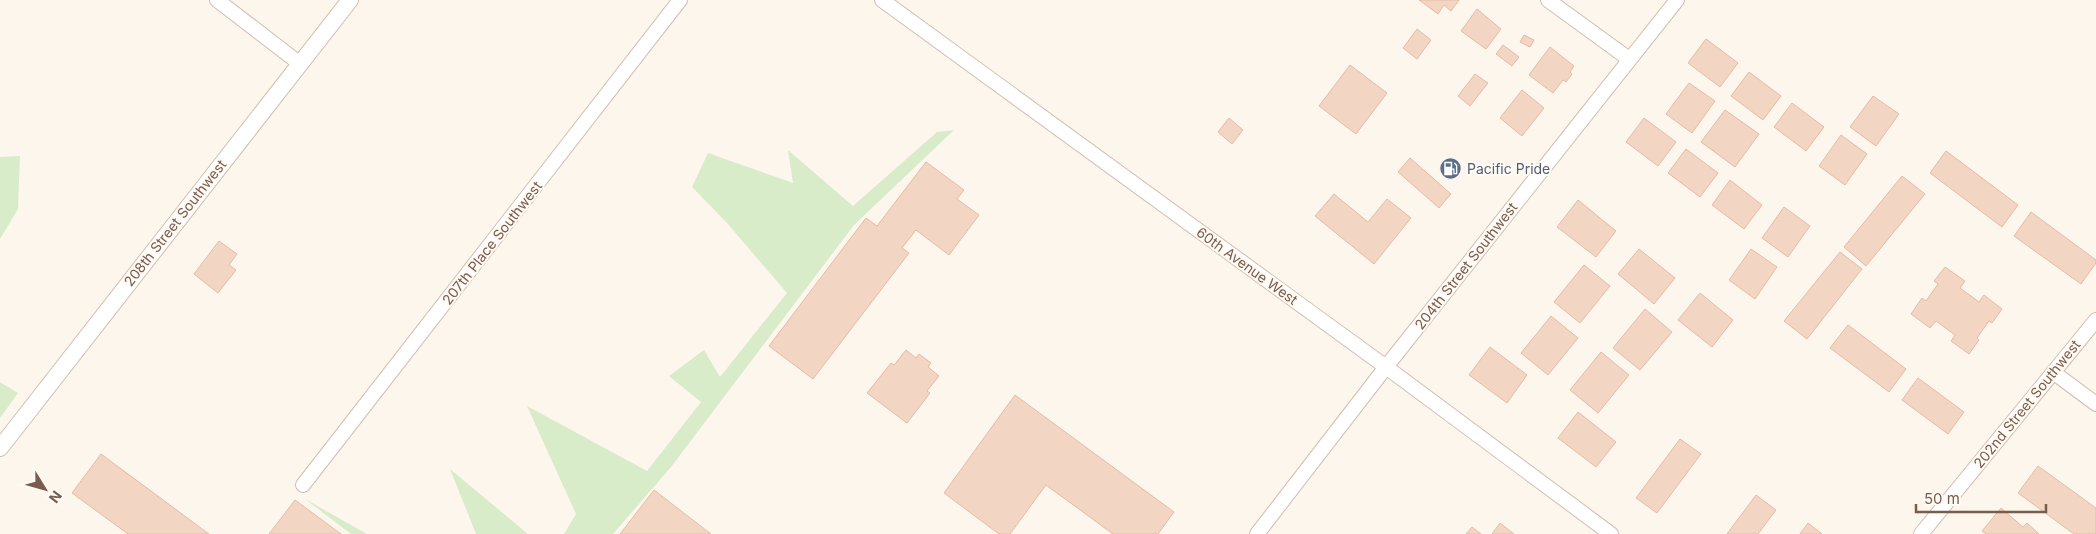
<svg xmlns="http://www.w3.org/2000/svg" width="2096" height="534" font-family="Inter,sans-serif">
	<rect width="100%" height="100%" fill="#fdf6ec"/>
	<path fill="#d8ecc9" d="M954,130l-100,95 -183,242 -58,67h-49l12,-20 -49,-108 120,65 54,-69 -32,-26 35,-26 16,27 67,-84 -60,-70 -35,-36 16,-34 85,30 -5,-33 65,56 84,-74z
		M20,156l-2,53 -18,30v-82z
		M0,382l18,11 -18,25z
		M450,469l78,65h-52z
		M305,499l62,35h-16z"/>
	<path fill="#f3d5c3" stroke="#e6bba3" d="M1419,0h40l-8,11 -7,-6 -6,9z
		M1477,9l24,20 -15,20 -25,-18z
		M1417,29l14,11 -14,19 -14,-11z
		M1524,35l10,5 -4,7 -10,-5z
		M1706,39l32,24 -18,24 -32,-24z
		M1503,45l16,12 -7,9 -16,-12z
		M1550,47l24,19 -4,6 2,2 -6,8 -3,-2 -10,13 -24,-18z
		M1350,65l37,28 -31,41 -37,-28z
		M1749,72l32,24 -18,24 -32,-24z
		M1475,74l13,9 -18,23 -12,-10z
		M1689,83l26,18 -23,32 -26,-19z
		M1522,90l22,18 -22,28 -22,-18z
		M1873,96l26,18 -23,32 -26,-19z
		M1792,103l32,24 -18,24 -32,-24z
		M1725,110l34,24 -24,33 -34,-25z
		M1229,118l14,12 -11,14 -14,-12z
		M1644,118l32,24 -18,24 -32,-24z
		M1841,135l26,19 -22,31 -26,-19z
		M1686,149l32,24 -18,24 -32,-24z
		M1946,151l72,54 -16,22 -72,-54z
		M1410,158l41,36 -12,14 -41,-36z
		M926,162l38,28 -7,9 22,16 -30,40 -33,-25 -14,18 7,5 -96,126 -44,-33 97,-128 11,8z
		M1902,176l23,18 -59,72 -22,-19z
		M1730,180l32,25 -18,24 -32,-24z
		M1334,194l34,28 19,-23 24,19 -37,46 -59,-48z
		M1578,200l38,31 -20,26 -39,-30z
		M1784,207l26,19 -22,31 -26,-19z
		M2031,212l65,48v3l-15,21 -67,-48z
		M219,241l18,13 -8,11 7,5 -18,23 -24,-19z
		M1639,249l36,29 -21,26 -36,-30z
		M1751,249l26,18 -22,32 -26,-19z
		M1840,252l22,17 -55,70 -23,-18z
		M1584,265l26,21 -30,37 -26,-21z
		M1945,267l20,14 -5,7 19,14 5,-7 18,14 -10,14 -3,-2 -12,17 2,2 -10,14 -18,-13 4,-6 -19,-14 -6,7 -19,-14 11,-16 4,3 12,-17 -4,-3z
		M1700,293l33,27 -21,27 -34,-27z
		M1645,309l27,23 -32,38 -27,-22z
		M1551,316l27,22 -30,37 -27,-22z
		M1848,325l58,44 -17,23 -59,-44z
		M1490,347l37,28 -20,28 -38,-28z
		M906,350l10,8 3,-4 12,9 -3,4 11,9 -12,15 3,2 -23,30 -40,-30 24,-30 3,2z
		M1601,352l28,23 -31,38 -28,-23z
		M1918,378l46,34 -16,22 -46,-34z
		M1015,395l159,117 -16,22h-45l-67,-49 -36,49h-11l-55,-41z
		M1578,412l38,30 -20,25 -38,-29z
		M1680,439l21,15 -44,59 -21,-15z
		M101,454l108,80h-81l-56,-41z
		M2038,466l58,42v26h-22l-56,-41z
		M654,490l57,44h-91z
		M1756,495l20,15 -18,24h-31z
		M295,500l46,34h-72z
		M2001,508l22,19 4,-4 12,11h-53l-4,-3z
		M1500,523l14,11h-22z
		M1808,523l14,11h-22z
		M1472,527l9,7h-15z"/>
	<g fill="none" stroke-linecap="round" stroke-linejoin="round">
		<defs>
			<path id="minor" d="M217,0l82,63
				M882,0l504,367 225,167
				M1548,0l81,59
				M2053,372l43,32
				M303,485l377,-485
				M1257,534l129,-167 291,-367
				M1921,534l175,-214"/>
			<path id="tertiary" d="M0,448l350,-448"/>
		</defs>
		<use href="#minor" stroke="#d1beb0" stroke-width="16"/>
		<use href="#tertiary" stroke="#d1beb0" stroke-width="18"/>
		<use href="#minor" stroke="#fff" stroke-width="14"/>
		<use href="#tertiary" stroke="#fff" stroke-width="16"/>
	</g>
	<defs>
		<symbol id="fuel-disc" viewBox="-11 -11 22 22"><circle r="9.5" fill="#5c6f8a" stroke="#fffaf3"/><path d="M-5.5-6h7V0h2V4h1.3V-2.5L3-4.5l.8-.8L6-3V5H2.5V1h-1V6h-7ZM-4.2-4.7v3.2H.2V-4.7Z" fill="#fff"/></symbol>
	</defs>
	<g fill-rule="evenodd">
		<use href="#fuel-disc" x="1438" y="156" width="25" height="25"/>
	</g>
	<g text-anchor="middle" stroke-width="4" stroke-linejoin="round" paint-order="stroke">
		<g font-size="14" fill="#4e5e75" stroke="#fffaf3" text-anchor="start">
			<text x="1467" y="174">Pacific Pride</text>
		</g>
		<g font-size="14" fill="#7a5c4d" stroke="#fffaf3">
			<text transform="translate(175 223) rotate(-52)" y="5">208th Street Southwest</text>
			<text transform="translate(492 243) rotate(-52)" y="5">207th Place Southwest</text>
			<text transform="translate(1247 266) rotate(36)" y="5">60th Avenue West</text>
			<text transform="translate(1466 266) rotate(-52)" y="5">204th Street Southwest</text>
			<text transform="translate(2027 404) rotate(-51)" y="5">202nd Street Southwest</text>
		</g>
	</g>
	<g transform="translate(45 489) rotate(127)" stroke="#fffaf3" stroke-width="4" paint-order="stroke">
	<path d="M0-4L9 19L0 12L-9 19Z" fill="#7a5c4d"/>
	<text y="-8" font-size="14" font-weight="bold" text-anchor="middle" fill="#7a5c4d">N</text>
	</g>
	<path d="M1916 504v8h130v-8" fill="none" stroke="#7a5c4d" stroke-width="2.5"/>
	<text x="1924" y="504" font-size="15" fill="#7a5c4d" stroke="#fffaf3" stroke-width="4" paint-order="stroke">50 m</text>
</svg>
